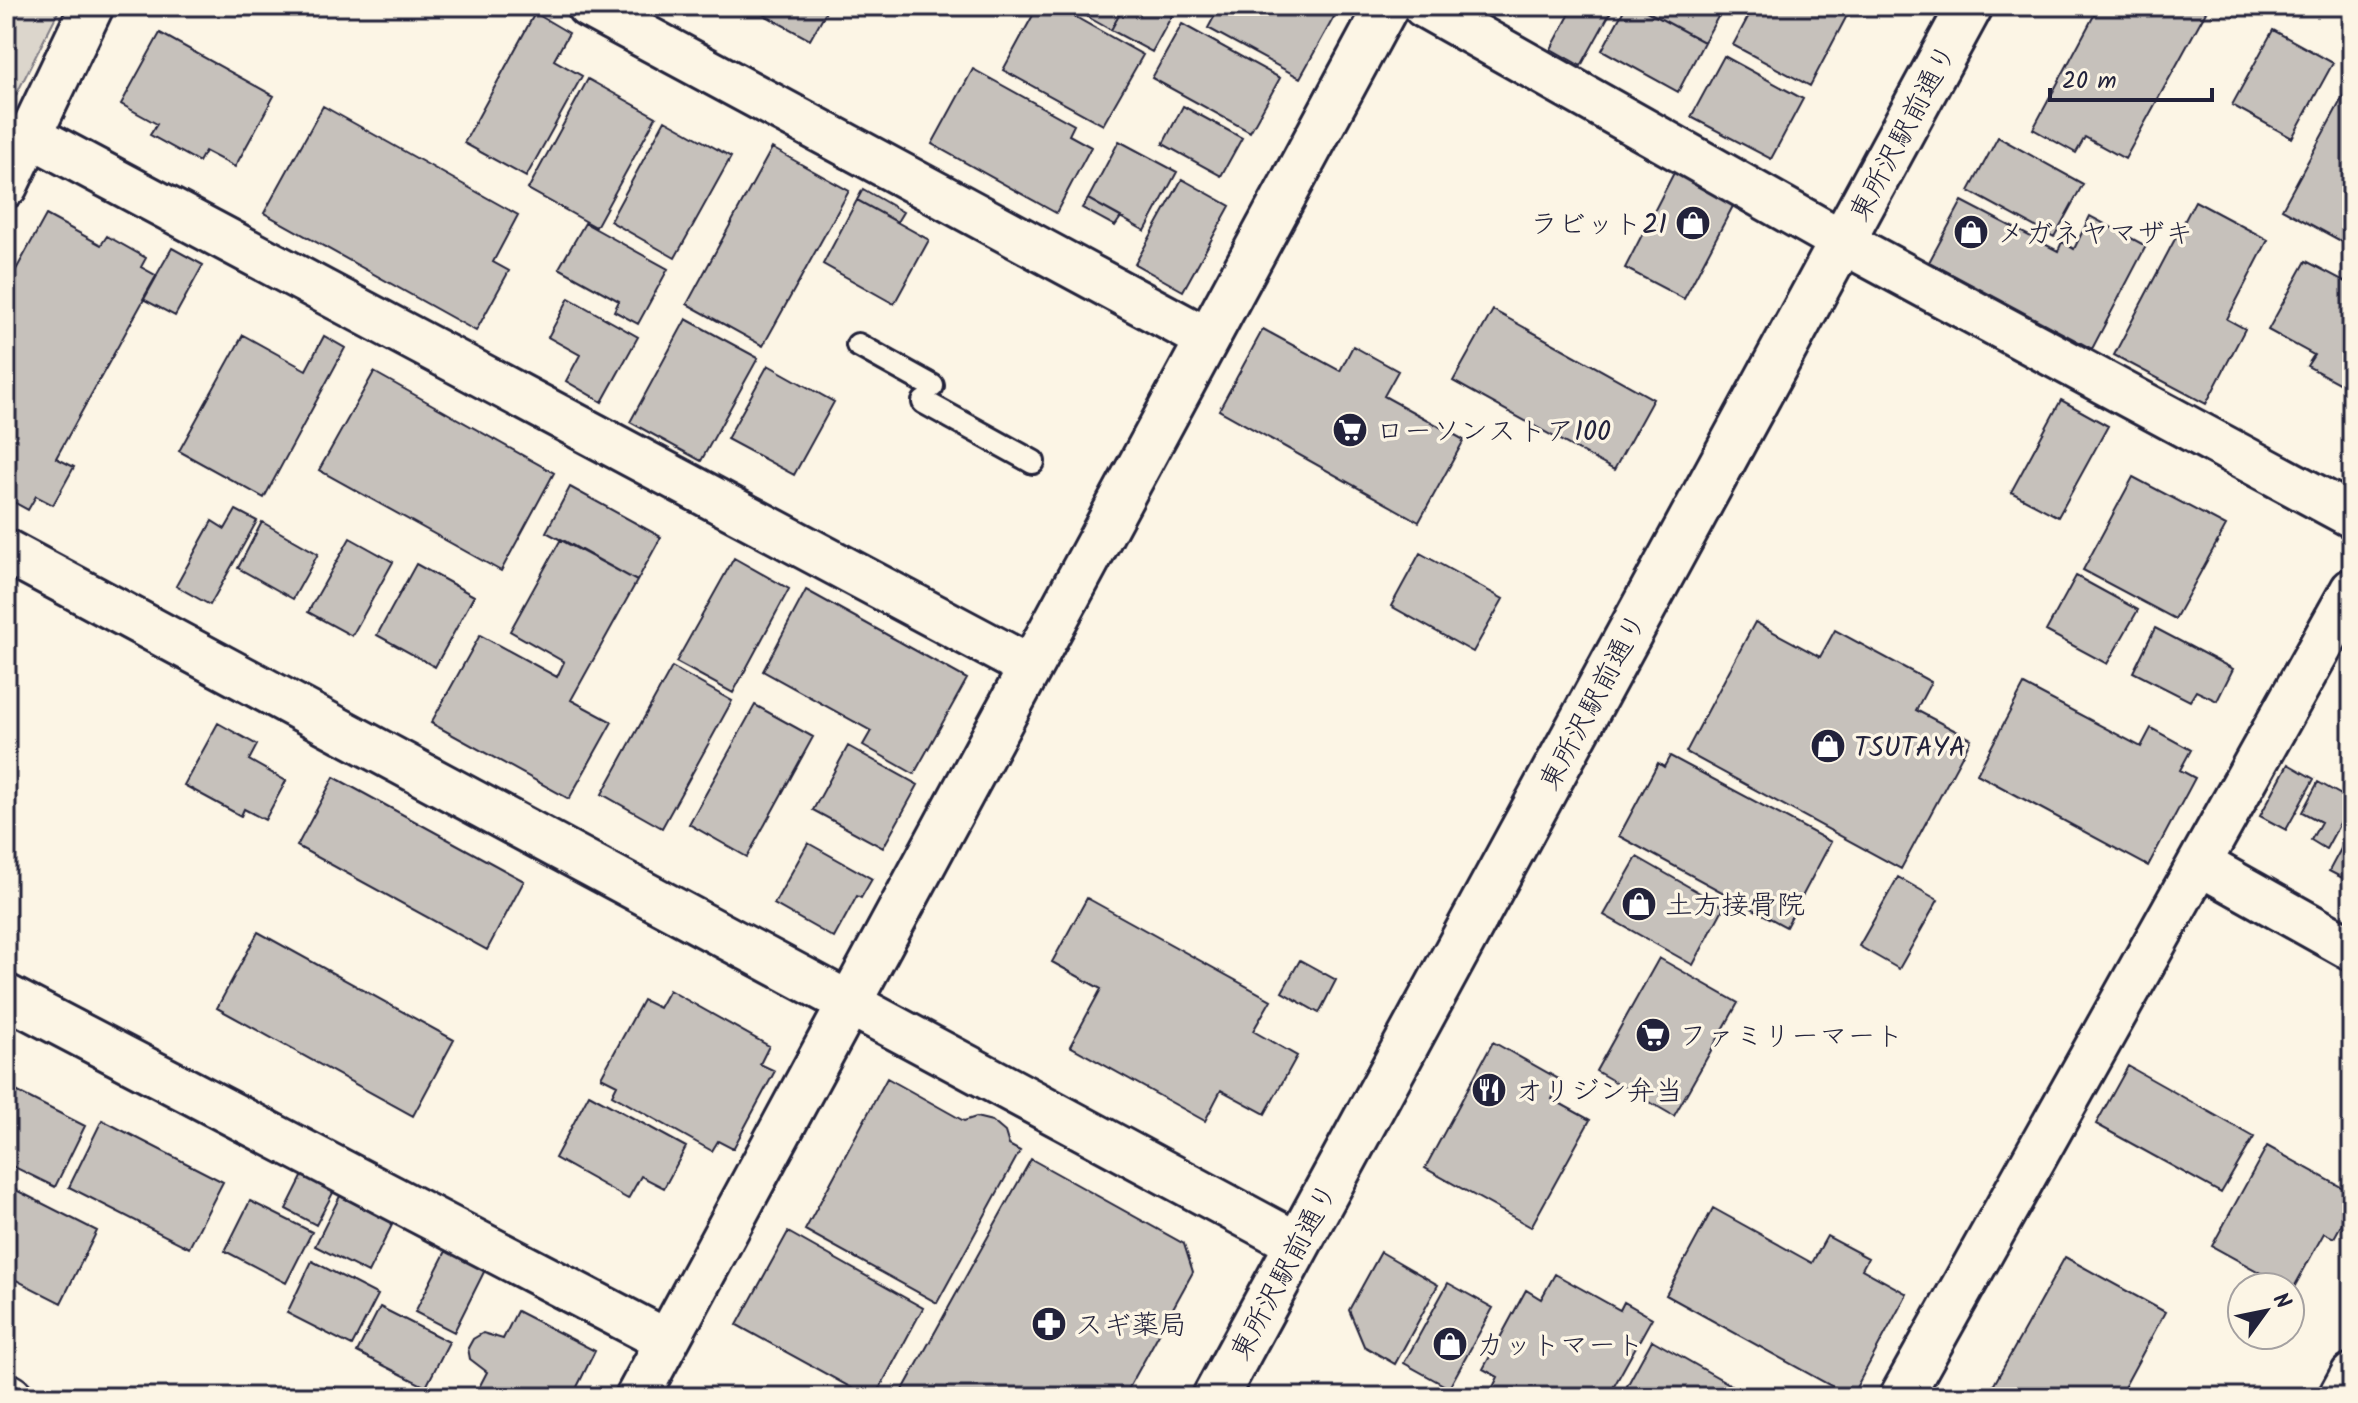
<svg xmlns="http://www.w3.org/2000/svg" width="2358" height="1403" font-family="Kalam,'Klee One',sans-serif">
	<rect width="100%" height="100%" fill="#fcf5e5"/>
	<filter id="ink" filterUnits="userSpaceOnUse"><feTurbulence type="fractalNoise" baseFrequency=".0125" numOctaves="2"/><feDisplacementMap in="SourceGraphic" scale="16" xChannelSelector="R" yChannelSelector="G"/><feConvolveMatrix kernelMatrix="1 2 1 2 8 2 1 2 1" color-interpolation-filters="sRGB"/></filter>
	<g filter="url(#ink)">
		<path fill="#dcd6cc" stroke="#7f7c84" stroke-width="2" d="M6,6h55l-55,109z"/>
		<path fill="#c6c1bb" stroke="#22223b" stroke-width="2" d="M748,6h81l-19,34z
			M1038,6h18l87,49 -40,70 -100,-55z
			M1068,6h56l-13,24z
			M1124,6h53l-25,46 -41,-22z
			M1220,6h115l4,2 -39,70 -92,-50z
			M1574,6h40l-33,60 -30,-17z
			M1626,6h11l67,36 -26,50 -76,-42z
			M1637,6h87l-20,36z
			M1754,6h98l-42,80 -77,-41z
			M2099,6h110l-84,153 -40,-22 -9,16 -43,-24z
			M535,13l34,20 -15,27 28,16 -56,101 -62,-34z
			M1182,24l98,54 -30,54 -98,-54z
			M2273,30l60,33 -41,75 -60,-33z
			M160,33l114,63 -39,71 -30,-16 -6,11 -49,-27 7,-11 -36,-20z
			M1724,56l79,43 -32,60 -80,-42z
			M973,69l101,56 -5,10 22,12 -35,66 -124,-69z
			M588,79l68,38 -60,110 -68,-38z
			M2352,80v167l-70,-38z
			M323,106l195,109 -25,47 16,9 -33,60 -212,-118z
			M1183,106l59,32 -21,38 -58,-32z
			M665,120l66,37 -56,101 -65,-37z
			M1998,137l85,47 -29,53 -85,-46z
			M1119,141l58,31 -32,59 -57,-32z
			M772,148l77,43 -86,155 -76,-42z
			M1681,159l60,32 -57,108 -59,-31z
			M1182,179l48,27 -47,85 -48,-27z
			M863,189l40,23 -6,10 -40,-22z
			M1088,199l33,18 -6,9 -33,-18z
			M857,200l72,40 -35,64 -71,-40z
			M1962,201l96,50 4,-9 12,7 16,-33 56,30 -54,103 -163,-87z
			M2195,201l73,39 -41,79 18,10 -39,75 -92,-49z
			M46,215l55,30 6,-9 39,22 -5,9 16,9 -101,182 18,9 -21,38 -17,-9 -8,14 -22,-12v-210z
			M585,223l83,46 -30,55 -24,-13 5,-10 -60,-33z
			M172,248l31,17 -28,51 -32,-17z
			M2306,261l46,24v91l-8,10 -37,-20 7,-11 -46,-25z
			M569,298l69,39 -36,65 -36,-21 14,-26 -32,-18z
			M1493,310l160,89 -39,71 -161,-89z
			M686,319l72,39 -57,103 -71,-39z
			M1263,329l77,42 13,-25 45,25 -14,25 80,44 -45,82 -200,-112z
			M243,335l63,35 18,-34 21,12 -81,150 -85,-47z
			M768,365l66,37 -40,73 -67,-36z
			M374,372l180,101 -53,98 -182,-101z
			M2061,400l47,26 -50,91 -47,-25z
			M2133,477l93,49 -51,93 -92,-49z
			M570,487l91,50 -24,44 -91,-49z
			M236,510l21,11 -47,84 -34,-19 36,-65 13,8z
			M262,522l56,32 -25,45 -55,-31z
			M350,538l43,24 -41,74 -44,-24z
			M561,539l76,42 -66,119 41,22 -43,77 -138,-76 49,-88 77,42 7,-15 -54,-31z
			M1420,553l83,46 -30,53 -82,-46z
			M734,558l55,31 -56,104 -57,-31z
			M416,564l58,32 -39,71 -58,-32z
			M2076,576l62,34 -31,54 -61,-33z
			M806,590l161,89 -53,95 -51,-29 8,-14 -108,-60z
			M1755,622l65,35 15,-27 96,52 -15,28 55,29 -70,130 -215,-117z
			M2155,628l78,41 -16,32 -21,-10 -6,10 -57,-29z
			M672,667l60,34 -70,127 -60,-34z
			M2024,685l117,62 10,-19 40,22 -11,20 15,8 -47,88 -171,-92z
			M755,705l58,32 -66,120 -58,-33z
			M218,723l39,22 -8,15 37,21 -21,39 -21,-11 -3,7 -57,-31z
			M848,746l70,39 -35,63 -70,-38z
			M1670,756l161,86 -45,85 -167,-91 39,-73 6,4z
			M2288,764l26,15 -28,51 -26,-14z
			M334,777l190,104 -37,69 -190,-104z
			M2318,782l34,19 -26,48 -15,-9 10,-18 -19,-10z
			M6,810l10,5 -10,20z
			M2352,828v55l-23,-12z
			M808,843l64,36 -11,19 -4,-2 -23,42 -60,-34z
			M1637,857l87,50 -31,58 -89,-50z
			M1898,877l40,23 -39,69 -40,-23z
			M1087,898l184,102 -18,31 44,25 -32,58 -44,-24 -16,31 -135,-75 31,-57 -49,-27z
			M258,932l196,108 -41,76 -196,-108z
			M1659,958l79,45 -64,113 -78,-45z
			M1300,960l36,20 -17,33 -37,-21z
			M669,990l100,56 -9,18 15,7 -42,78 -15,-8 -6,10 -100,-56 5,-10 -16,-8 42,-77 16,8z
			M1493,1042l69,39 -10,18 38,21 -59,107 -106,-59z
			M2128,1066l126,71 -33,56 -125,-69z
			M887,1078l77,43 12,-4 16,4 13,11 4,13 11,6 -83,152 -132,-73z
			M14,1090l71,36 -30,61 -49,-24v-58z
			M589,1094l97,53 -22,41 -23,-12 -13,23 -73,-41z
			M102,1120l121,62 -34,66 -120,-61z
			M2267,1146l85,47v12l-18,33 -10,-5 -32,58 -2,-4h-4l-74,-41z
			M1031,1159l153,85 9,28 -69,125h-225z
			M303,1175l31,16 -18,34 -30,-16z
			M6,1185l91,46 -36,72 -55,-28z
			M340,1196l53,27 -25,50 -53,-27z
			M250,1201l62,31 -26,51 -61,-32z
			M1713,1208l99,55 15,-27 41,22 -6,11 45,25 -56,103 -185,-102z
			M788,1232l135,76 -48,89h-7l-131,-72z
			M446,1251l39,19 -31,62 -39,-20z
			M1381,1252l57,33 -43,79 -31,-18 -15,-36z
			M2065,1257l100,55 -46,85h-132z
			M312,1261l66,34 -26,51 -65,-33z
			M1555,1274l65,36 4,-8 28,16 -44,79h-120l10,-20 -15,-8 43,-79 15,9z
			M1448,1283l45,25 -44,80 -45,-25z
			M380,1307l69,35 -23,45 -69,-35z
			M517,1311l78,40 -23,46h-98l13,-25 -17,-13 -2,-11 5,-9 10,-6 20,6z
			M1652,1340l86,49 -4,8h-113z
			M298,1387l19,10h-24z"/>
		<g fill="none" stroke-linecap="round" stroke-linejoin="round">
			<defs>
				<path id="lane" d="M858,345l74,41
					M924,402l109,60"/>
				<path id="street" d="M588,6l619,333
					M1424,6l419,236 509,274
					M30,135l1000,532
					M6,186l86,-180
					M6,551l1292,693
					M2200,864l152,85
					M6,996l661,345
					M6,1394l5,3
					M637,1397l750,-1391
					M1901,1397l451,-807
					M2340,1397l12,-22"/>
				<path id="secondary" d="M1215,1397l755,-1391"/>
			</defs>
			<use href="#lane" stroke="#22223b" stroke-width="28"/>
			<use href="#street" stroke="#22223b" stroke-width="48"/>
			<use href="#secondary" stroke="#22223b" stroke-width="50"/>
			<use href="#lane" stroke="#fcf5e5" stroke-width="22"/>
			<use href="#street" stroke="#fcf5e5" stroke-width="42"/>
			<use href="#secondary" stroke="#fcf5e5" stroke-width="44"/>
		</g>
	</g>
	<defs>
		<symbol id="shop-disc" viewBox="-11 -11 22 22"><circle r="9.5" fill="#22223b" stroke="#fcf5e5"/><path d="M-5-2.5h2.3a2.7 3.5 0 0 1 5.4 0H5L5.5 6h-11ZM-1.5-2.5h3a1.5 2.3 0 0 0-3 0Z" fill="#fff"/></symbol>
		<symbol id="supermarket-disc" viewBox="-11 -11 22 22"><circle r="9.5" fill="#22223b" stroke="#fcf5e5"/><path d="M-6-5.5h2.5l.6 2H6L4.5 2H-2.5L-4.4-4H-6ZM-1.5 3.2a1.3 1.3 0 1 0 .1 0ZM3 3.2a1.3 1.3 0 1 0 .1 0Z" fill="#fff"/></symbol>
		<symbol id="restaurant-disc" viewBox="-11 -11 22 22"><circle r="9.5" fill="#22223b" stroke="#fcf5e5"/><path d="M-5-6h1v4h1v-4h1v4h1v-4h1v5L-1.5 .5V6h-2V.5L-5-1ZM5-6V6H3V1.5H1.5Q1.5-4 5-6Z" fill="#fff"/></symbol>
		<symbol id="pharmacy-disc" viewBox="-11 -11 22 22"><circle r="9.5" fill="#22223b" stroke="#fcf5e5"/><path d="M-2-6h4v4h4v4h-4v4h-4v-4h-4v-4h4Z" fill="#fff"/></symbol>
	</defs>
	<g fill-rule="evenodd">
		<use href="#shop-disc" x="1673" y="203" width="40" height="40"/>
		<use href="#shop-disc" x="1951" y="212" width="40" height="40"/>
		<use href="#supermarket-disc" x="1330" y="410" width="40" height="40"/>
		<use href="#shop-disc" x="1808" y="726" width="40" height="40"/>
		<use href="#shop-disc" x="1619" y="884" width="40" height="40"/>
		<use href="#supermarket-disc" x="1633" y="1015" width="40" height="40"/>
		<use href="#restaurant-disc" x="1469" y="1070" width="40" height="40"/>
		<use href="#pharmacy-disc" x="1029" y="1304" width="40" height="40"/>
		<use href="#shop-disc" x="1430" y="1324" width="40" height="40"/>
	</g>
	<g text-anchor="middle" stroke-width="7" stroke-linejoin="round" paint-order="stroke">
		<g font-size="28" fill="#22223b" stroke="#fcf5e5">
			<text transform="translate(1902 132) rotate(-62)" y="10">東所沢駅前通り</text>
			<text transform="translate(1592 701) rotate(-62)" y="10">東所沢駅前通り</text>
			<text transform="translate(1283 1271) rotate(-62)" y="10">東所沢駅前通り</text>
		</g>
		<g font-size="28" fill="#22223b" stroke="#fcf5e5" text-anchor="start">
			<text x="1667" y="233" text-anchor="end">ラビット21</text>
			<text x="1997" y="242">メガネヤマザキ</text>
			<text x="1376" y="440">ローソンストア100</text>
			<text x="1854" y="756">TSUTAYA</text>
			<text x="1665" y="914">土方接骨院</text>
			<text x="1679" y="1045">ファミリーマート</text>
			<text x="1515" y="1100">オリジン弁当</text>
			<text x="1075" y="1334">スギ薬局</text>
			<text x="1476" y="1354">カットマート</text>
		</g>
	</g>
	<rect width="2358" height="1403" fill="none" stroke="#fcf5e5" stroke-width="32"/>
	<rect x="16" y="16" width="2326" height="1371" fill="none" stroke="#22223b" stroke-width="3" filter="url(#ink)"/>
	<g transform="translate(2266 1311) rotate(57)"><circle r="38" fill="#fcf5e5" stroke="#a5a1a1" stroke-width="2"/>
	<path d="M0-6L14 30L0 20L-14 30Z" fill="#22223b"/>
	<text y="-12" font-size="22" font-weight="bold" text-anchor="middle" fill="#22223b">N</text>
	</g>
	<path d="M2050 88v12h162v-12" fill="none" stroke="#22223b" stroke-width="4"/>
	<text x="2062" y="88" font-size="24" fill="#22223b" stroke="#fcf5e5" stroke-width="6" paint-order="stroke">20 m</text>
</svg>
